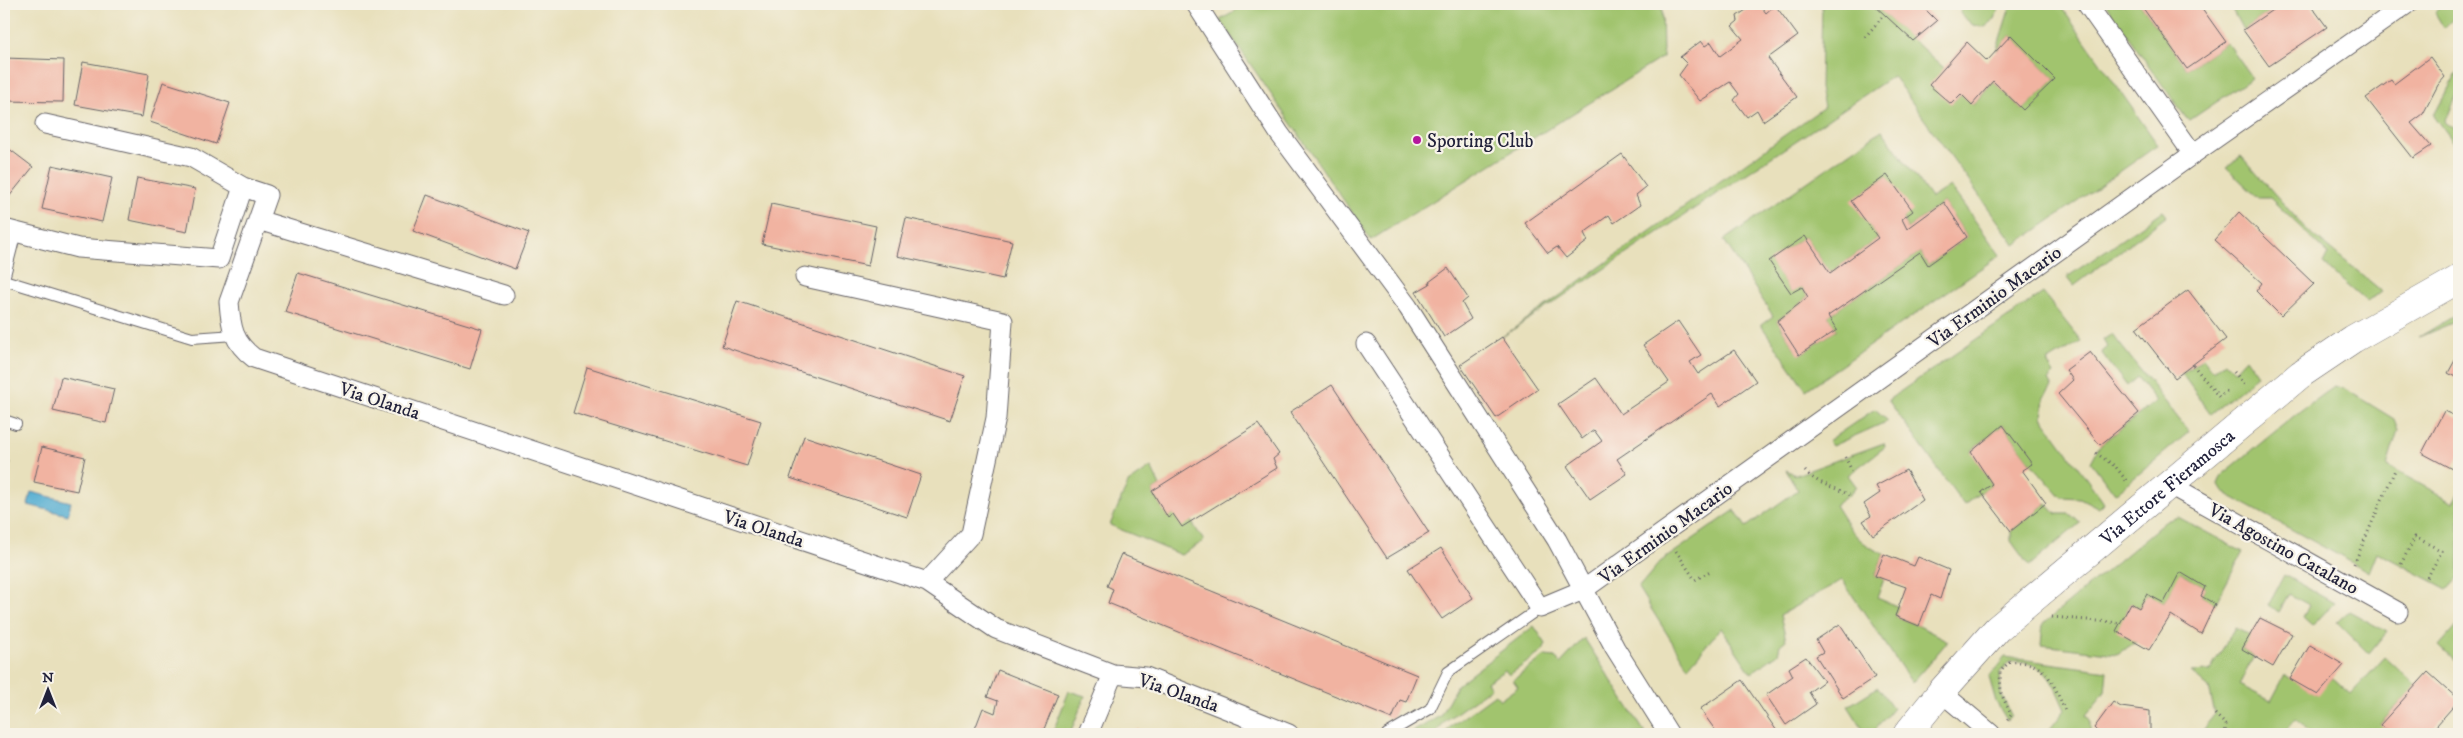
<svg xmlns="http://www.w3.org/2000/svg" width="2463" height="738" font-family="'IM FELL DW Pica',serif">
	<rect width="100%" height="100%" fill="#f7f3e8"/>
	<filter id="ink" filterUnits="userSpaceOnUse"><feTurbulence type="fractalNoise" baseFrequency=".02" numOctaves="2"/><feDisplacementMap in="SourceGraphic" scale="10" xChannelSelector="R" yChannelSelector="G"/><feConvolveMatrix kernelMatrix="1 2 1 2 8 2 1 2 1" color-interpolation-filters="sRGB"/></filter>
	<filter id="wash" filterUnits="userSpaceOnUse"><feTurbulence type="fractalNoise" baseFrequency=".0096" numOctaves="4" result="noise"/><feDisplacementMap in="SourceGraphic" scale="20" xChannelSelector="R" yChannelSelector="G"/><feGaussianBlur stdDeviation="1.12" result="paint"/><feColorMatrix in="noise" values="0 0 0 0 0 0 0 0 0 0 0 0 0 0 0 0 0 1.4 0 .05"/><feComposite in="paint" operator="in"/></filter>
	<g filter="url(#wash)">
		<rect width="100%" height="100%" fill="#e8e0bc"/>
		<path fill="#a1c46e" stroke="#627354" fill-rule="evenodd" d="M1242,4h420l1,53 -292,183 -151,-220 14,-8z
			M1822,4h51l71,64 7,36 10,-10 12,11 20,-24 30,29 32,-31 -44,-44 -15,16 15,-47h48l99,141 -143,100 -122,-169 -391,261 322,-230 -4,-19z
			M1960,4h40l-5,15 -10,8 -12,-2 -12,-10z
			M2105,4h35l47,65 39,-27 26,36 -62,42 -4,-2z
			M2229,4h52l-38,26z
			M2445,4h14v9l-15,15 -9,-15z
			M2459,69v22l-14,31 14,10v18l-25,-35z
			M1882,130l49,68 19,-12 50,69 -194,135 -45,-65 12,-9 -49,-76zM1887,175l20,54 37,-27 23,35 -39,28 -8,-13 -92,64 9,14 -38,25 -22,-34 31,-24 -6,-10 -11,6 -21,-32 35,-25 25,37 48,-35 -26,-37z
			M2241,156l64,72 78,64 -17,9 -43,-37 5,-10 -58,-56h-12l-32,-31z
			M2163,211l4,5 -93,70 -7,-9z
			M2043,293l38,48 -34,21 7,12 -6,6 4,7 -8,10 -2,20 62,86 -5,5 -19,-10 -19,-1 -29,-33 -29,-39 -32,26 21,33 -28,21 -76,-105z
			M2459,313v7l-40,17z
			M2112,334l77,98 -74,62 -24,-32 9,-17 56,-44 -19,-24 -10,9 -26,-34 6,-5 -4,-7z
			M2203,358l10,13 12,-9 9,9 12,-13 12,17 -47,39 -29,-40z
			M2334,386l11,3 49,30 4,11 -11,36 66,36 6,-10v84l-12,13 -70,-37 -8,20 -146,-80 -5,-8 4,-9 78,-64z
			M1875,409l13,12 -56,25 -4,-5z
			M1884,443l1,4 -37,28 8,11 -7,9 -14,10c15,24 22,38 49,49l-9,22 9,3 -7,19 22,9 -4,9 24,10 29,15 -36,42 -70,-103 -62,35 6,25 -6,5 -2,9 -27,19 -30,-45 -33,39 -50,-79 22,-26 75,-52 11,17 52,-37 -12,-20 10,5z
			M1151,467l9,19 -8,5 16,26 5,-3 18,7 13,20 -23,14 -71,-30 18,-42z
			M2046,503l10,11h14l10,9 -51,43 -18,-25v-10z
			M2178,517l65,35 -28,52 -14,-8 4,-9 -24,-15 -17,31 -17,-9 -8,14 -8,-5 -14,28 19,11 -19,12 -76,-9 2,-21 123,-103z
			M2284,575l50,28 -22,23 -9,-8 6,-13 -20,-11 -10,18 -11,-7z
			M2349,611l38,21 -18,22 -32,-32z
			M2459,623v42l-20,-19z
			M1534,626l12,18 -3,7 -34,24 -4,-5 -18,12 4,6 -46,33 -10,13h-26l31,-18 17,-31z
			M2235,627l16,8 -9,14 12,7 -15,29 32,16 14,-26 32,19 16,-16 18,16 34,-37 31,29 -36,38 12,10h-79l-18,-15 -12,15h-84l16,-20 -6,-26 -18,-16 19,-1z
			M1584,638l62,96h-201l5,-7 45,-33 5,6 18,-13 -5,-7 32,-24 10,1 5,7z
			M2005,657l102,14 -2,21 -19,23 4,5v14h-44l19,-24c-13,-30 -19,-50 -56,-48l-9,10 1,21 10,22 -4,5 -11,-18 -7,-25z
			M1878,687l15,21 -21,26h-6l-18,-28z
			M1069,691l16,5 -15,38h-18z"/>
		<path fill="#54aed2" stroke="#3b6886" d="M31,492l40,10 -3,13 -40,-10z"/>
		<g id="blocks">
			<path fill="#f1b3a1" d="M1755,4h4l7,9 9,-8 23,31 -30,22 29,39 -34,24 -6,-11 -10,7 -13,-17 5,-6 -9,-12 -30,19 -21,-26 8,-11 -7,-7 21,-16 4,5 6,-4 9,14 23,-17 -11,-13 6,-5 -1,-5z
				M1873,4h47l17,17 -24,20z
				M2140,4h59l27,38 -39,27z
				M2281,4h29l17,23 -58,39 -26,-36z
				M2011,35l44,44 -32,31 -30,-29 -21,24 -11,-11 -10,10 -22,-19 38,-43 20,19z
				M2430,57l15,20 -7,8 -15,29 -12,9 20,23 -18,12 -47,-60 25,-18 3,4z
				M4,58l60,2 -1,42 -59,-1z
				M83,62l66,12 -7,43 -67,-12z
				M163,82l67,21 -14,41 -66,-22z
				M4,145l29,22 -29,36z
				M1622,154l24,33 -10,8 4,10 -26,18 -5,-8 -25,18 4,8 -22,17 -9,-11 -9,6 -23,-30z
				M52,165l60,13 -10,44 -60,-13z
				M1887,175l26,36 -11,8 5,10 37,-27 23,35 -39,28 -8,-13 -92,64 9,14 -38,25 -22,-34 31,-24 -6,-10 -11,6 -22,-32 36,-25 25,37 48,-35 -27,-37z
				M137,178l58,11 -8,43 -58,-12z
				M427,195l102,38 -14,36 -102,-38z
				M771,204l105,22 -8,40 -106,-22z
				M2239,212l75,72 -33,32 -25,-25 6,-8 -48,-43z
				M906,218l106,23 -9,38 -106,-23z
				M1448,268l20,30 -6,5 9,16 -27,18 -28,-45 14,-8 -1,-2z
				M298,273l184,56 -12,40 -185,-57z
				M2188,290l38,49 -51,39 -39,-50z
				M737,301l228,75 -15,45 -228,-75z
				M1678,321l23,34 -11,7 8,12 36,-24 22,31 -36,25 -8,-12 -95,65 10,15 -37,25 -23,-33 35,-25 -8,-11 -12,9 -24,-35 38,-26 25,36 48,-32 -26,-37z
				M1502,337l36,52 -42,29 -36,-53z
				M2090,352l49,61 -39,32 -42,-51 15,-14 -7,-10z
				M2459,353v26l-11,-6z
				M587,367l174,54 -14,45 -174,-53z
				M61,377l53,12 -8,34 -53,-12z
				M1332,385l97,148 -42,25 -97,-146z
				M2444,411l15,7v36l-7,15 -30,-16z
				M1258,424l21,30 -6,5 4,9 -95,59 -9,-13 -5,4 -16,-27z
				M2003,425l29,39 -10,6 24,33 -35,28 -30,-39 11,-8 -21,-32z
				M804,436l117,39 -14,42 -117,-39z
				M42,447l43,10 -8,34 -43,-9z
				M4,459l4,1 -3,16h-1z
				M1906,470l17,30 -50,35 -10,-14 8,-5 -7,-12 16,-11 -4,-7z
				M1441,548l32,50 -31,21 -34,-50z
				M1121,554l296,121 -11,27 -6,-2 -8,19 -284,-116 5,-14 -6,-3z
				M1884,554l30,12 4,-9 31,13 -9,29 -9,-4 -12,31 -24,-10 11,-29 -31,-11z
				M2180,572l25,15 -4,9 14,8 -14,30 -30,-19 -22,35 -33,-19 15,-28 8,5 8,-14 17,9z
				M2260,618l32,16 -19,33 -31,-18z
				M1840,624l35,53 -32,21 -27,-42 7,-4 -7,-12z
				M2310,645l34,20 -26,30 -28,-16z
				M1806,657l18,24 -15,11 7,12 -30,21 -20,-30 27,-19 -4,-8z
				M998,670l60,24 -16,40h-69l10,-26 12,5 3,-12 -11,-4z
				M2428,672l31,28 -30,34h-37l-12,-9z
				M1742,680l37,54h-61l-18,-25z
				M2113,702l8,5 29,4v21l3,2h-53l-6,-6z
				M1137,729l14,5h-16z"/>
		</g>
	</g>
	<g filter="url(#ink)">
		<use href="#blocks" fill-opacity="0" stroke="#676468" stroke-width="1"/>
		<g fill="none" stroke-linecap="round" stroke-linejoin="round">
			<defs>
				<path id="lane" d="M4,279l12,-47
					M4,280l188,58 43,-3
					M4,420l12,4
					M1387,734l43,-25 18,-37 92,-64"/>
				<path id="street" d="M1196,4l83,129 129,174 149,233 58,108 54,86
					M2087,4l106,150
					M45,124l146,33 52,30 24,8 -38,107c2,26 4,40 25,56l673,224 69,47 117,45 33,3 143,57
					M258,220l246,75
					M4,229l74,19 141,11 24,-72
					M805,277l198,44 -7,97 -25,116 -44,48
					M1366,344l174,264 43,-18 610,-436 214,-150
					M2170,485l228,127
					M1941,692l50,42
					M1088,734l25,-60"/>
				<g id="secondary">
					<path id="s1" d="M1907,734l34,-42 56,-63 304,-255 52,-35 106,-60"/>
				</g>
			</defs>
			<use href="#lane" stroke="#676468" stroke-width="12"/>
			<use href="#street" stroke="#676468" stroke-width="21"/>
			<use href="#secondary" stroke="#676468" stroke-width="29"/>
			<path stroke="#676468" stroke-width="3" stroke-dasharray="1 4" stroke-linecap="butt" d="M1865,37l19,-22
				M2193,365l26,32 9,-7
				M2234,372l11,13
				M2096,453l20,14 12,16
				M1845,457l7,14
				M1805,471c13,14 29,15 44,24
				M1676,551l19,29 15,-9
				M2354,564l41,-94
				M2401,564l14,-27 27,14 -15,27
				M2052,617l69,6
				M2215,714l11,11 -1,9
				M2007,720l4,-5 -10,-22 -1,-21 9,-10c37,-2 43,18 56,49
				M1614,734l29,-1
				M2260,734l18,-3"/>
			<use href="#lane" stroke="#fff" stroke-width="10"/>
			<use href="#street" stroke="#fff" stroke-width="19"/>
			<use href="#secondary" stroke="#fff" stroke-width="28"/>
		</g>
	</g>
	<circle fill="#b5179e" stroke="#f7f3e8" stroke-width="2" cx="1417" cy="140" r="5"/>
	<g text-anchor="middle" stroke-width="4.5" stroke-linejoin="round" paint-order="stroke">
		<g font-size="19" fill="#22223b" stroke="#f7f3e8" text-anchor="start">
			<text x="1427" y="147">Sporting Club</text>
		</g>
		<g font-size="19" fill="#22223b" stroke="#f7f3e8">
			<text transform="translate(1994 296) rotate(-36)" y="7">Via Erminio Macario</text>
			<text transform="translate(380 400) rotate(18)" y="7">Via Olanda</text>
			<text dy="7" stroke="none"><textPath href="#s1" startOffset="360">Via Ettore Fieramosca</textPath></text>
			<text transform="translate(764 528) rotate(18)" y="7">Via Olanda</text>
			<text transform="translate(1665 532) rotate(-36)" y="7">Via Erminio Macario</text>
			<text transform="translate(2284 548) rotate(29)" y="7">Via Agostino Catalano</text>
			<text transform="translate(1179 692) rotate(19)" y="7">Via Olanda</text>
		</g>
	</g>
	<rect width="2463" height="738" fill="none" stroke="#f7f3e8" stroke-width="20"/>
	<g transform="translate(48 690)" stroke="#f7f3e8" stroke-width="4" paint-order="stroke">
	<path d="M0-4L9 19L0 12L-9 19Z" fill="#22223b"/>
	<text y="-8" font-size="14" font-weight="bold" text-anchor="middle" fill="#22223b">N</text>
	</g>
</svg>
